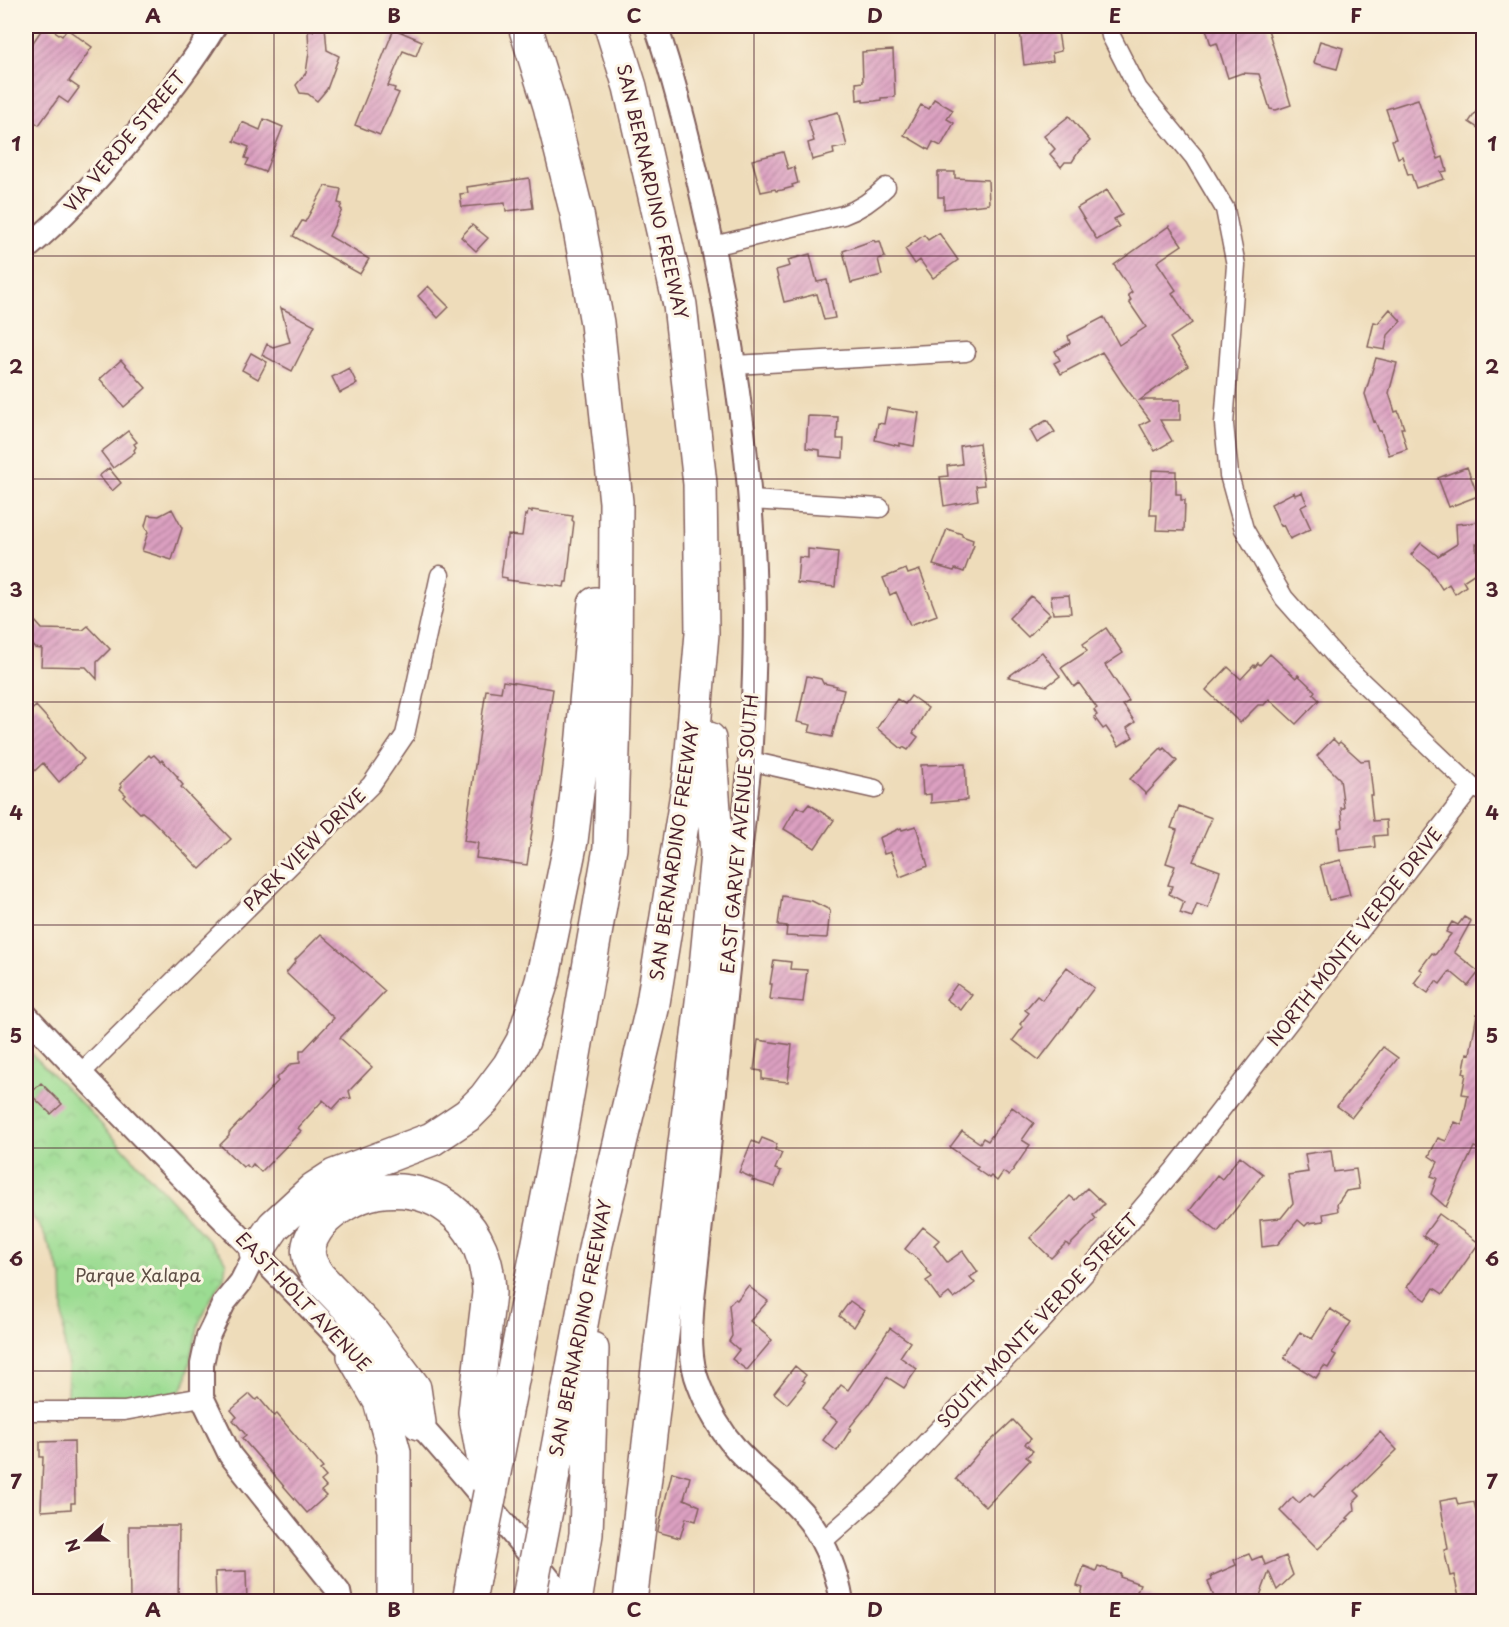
<svg xmlns="http://www.w3.org/2000/svg" width="1509" height="1627" font-family="'Playpen Sans',sans-serif">
	<defs>
		<pattern id="park-crowns" width="20" height="18" patternUnits="userSpaceOnUse" patternTransform="scale(1.5)"><rect width="20" height="18" fill="#9bdc92"/><path d="M2 6a3 3 0 1 1 6 0M12 15a3 3 0 1 1 6 0" fill="none" stroke="#87bc7e"/></pattern>
		<pattern id="building-hatch" width="6" height="6" patternUnits="userSpaceOnUse" patternTransform="scale(1.5)"><rect width="6" height="6" fill="#dca0c1"/><path d="M-1 1l2-2M0 6l6-6M5 7l2-2" fill="none" stroke="#b4829d"/></pattern>
	</defs>
	<rect width="100%" height="100%" fill="#fcf5e5"/>
	<filter id="ink" filterUnits="userSpaceOnUse"><feTurbulence type="fractalNoise" baseFrequency=".0167" numOctaves="2"/><feDisplacementMap in="SourceGraphic" scale="12" xChannelSelector="R" yChannelSelector="G"/><feConvolveMatrix kernelMatrix="1 2 1 2 8 2 1 2 1" color-interpolation-filters="sRGB"/></filter>
	<filter id="wash" filterUnits="userSpaceOnUse"><feTurbulence type="fractalNoise" baseFrequency=".008" numOctaves="4" result="noise"/><feDisplacementMap in="SourceGraphic" scale="24" xChannelSelector="R" yChannelSelector="G"/><feGaussianBlur stdDeviation="1.35" result="paint"/><feColorMatrix in="noise" values="0 0 0 0 0 0 0 0 0 0 0 0 0 0 0 0 0 1.4 0 .05"/><feComposite in="paint" operator="in"/></filter>
	<g filter="url(#wash)">
		<rect width="100%" height="100%" fill="#eedcba"/>
		<path fill="url(#park-crowns)" stroke="#727e5e" stroke-width="1.5" d="M26,1048l63,63 132,143 5,9 -2,15 -14,22 -11,23 -13,57 -5,10 -8,6 -23,3 -79,4 -4,-4 1,-33 -4,-25 -2,-65 -19,-44 -17,-25z"/>
		<g id="blocks">
			<path fill="url(#building-hatch)" d="M44,26h3l15,10 5,-7 25,18 -23,34 10,7 -11,15 -9,-6 -20,28 -13,-9v-63z
				M312,26h13l2,24 12,6 -12,33 -10,12 -9,-7 -8,-1 -4,-8 10,-12 3,-21 -1,-21h5z
				M1033,26h24l4,25 -9,2 1,8 -29,4 -4,-34 14,-2z
				M1217,26h50l24,79 -15,5 -6,-1 -11,-35 -17,-1 -14,5 -11,-35 -6,2 -5,-16z
				M394,29l28,12 -6,15 -13,-5 -15,35 7,2 -1,3 5,2 -19,42 -25,-10z
				M1320,41l23,7 -6,21 -23,-6z
				M893,50l2,47 -14,1v2l-6,1 -12,1v-3l-6,1 -1,-17 7,-1 -1,-30z
				M934,99l19,11 -6,9 7,4 -13,23 -8,-4 -4,8 -25,-15 17,-30 8,4z
				M1418,99l20,60 5,-2 4,14 -6,1 3,7 -28,9 -5,-14 -3,1 -6,-19 -4,2 -6,-18 4,-1 -10,-30z
				M1484,100v32l-15,-10z
				M838,112l9,34 -14,3 1,5 -22,6 -4,-17 6,-2 -6,-21z
				M1069,116l21,25 -11,10 -7,11h-7l-4,5 -11,-13 5,-5 -11,-13z
				M264,119l19,8 -18,45 -19,-7 3,-6 -4,-1 4,-11 -15,-6 8,-19 18,8z
				M783,152l5,17 6,-2 4,16 -6,2 1,2 -11,3 -6,1 -1,-2 -14,3 -9,-32z
				M938,172h17v6l33,2 1,24 -45,5v-12h-6z
				M529,178l4,30 -27,3 -1,-8 -43,4 -2,-13 8,-1 -1,-6z
				M325,186l16,3 -3,14 4,1 -2,4 2,2 -13,26 40,23 -9,15 -67,-38 9,-15 3,1z
				M1107,190l15,25 -8,4 5,8 -22,13 -20,-32z
				M472,225l16,13 -12,13 -15,-14z
				M1169,226l13,19 -25,17 19,28 -4,3 20,30 -22,15 18,28 -48,34h40v20h-20l12,21 -17,10 -15,-26 10,-5 -27,-36 -21,-32 -41,22 -7,-11 6,-3 -5,-9 15,-8 -2,-7 36,-19 15,28 27,-18 -17,-25 2,-2 -3,-5 4,-3 -18,-27z
				M939,233l19,27 -25,18 -13,-18 -5,4 -10,-15 19,-14 4,5z
				M874,240l1,2 5,-1 5,16 -7,2 4,16 -31,8 -8,-32z
				M810,254l7,28 10,-2 8,38 -11,2 -7,-26 -33,8 -8,-32 14,-4 -2,-6z
				M428,286l21,21 -11,11 -20,-22z
				M281,308l34,17 -23,46 -30,-16 5,-11 6,3 17,-5z
				M1390,309l11,12 -13,14 -3,15 -17,-3 6,-25 4,1z
				M251,353l16,9 -9,17 -16,-9z
				M1376,358l21,5 -8,30 6,19 3,-1 6,17h-3l6,21 -18,6 -8,-24h-2l-4,-10 -1,1 -9,-28z
				M121,360l25,28 -22,19 -24,-28z
				M349,368l8,16 -17,9 -8,-16z
				M887,408l32,5 -5,33 -15,-3v3l-24,-6 3,-17 6,1z
				M808,416l30,1 -1,22h7l-1,19 -23,-2v-6l-14,-2z
				M1047,420l8,12 -18,11 -7,-13z
				M128,431l9,11 -3,2 2,3 -2,3 1,2 -22,16 -12,-16z
				M979,443l5,42 -8,1 2,14 -34,6 -4,-29 8,-1 -1,-10 15,-2 -2,-18z
				M1467,467l11,29 -29,11 -11,-29z
				M109,468l12,15 -9,8 -13,-15z
				M1152,470l24,1v23h5v6h4l-1,31 -28,-1 1,-15h-7z
				M1294,492l1,3 7,-3 5,12 -6,3 10,22 -21,10 -7,-14 -2,1 -2,-3 -8,-19z
				M172,509l10,19 -10,32 -30,-9 6,-19 -3,-6 3,-11 11,1z
				M532,510l41,6 -1,4 2,2 -3,25 -4,35h-2l-1,5 -57,-7v-2l-6,-1 5,-38h2v-4l14,1 3,-21 2,1 1,-5 4,1z
				M1479,522l2,22h-5l1,15 6,9 -20,13 3,5 -11,8 -6,-10 -7,5 -13,-20 -18,-14 10,-12 17,13 19,-12 -1,-20z
				M947,529l15,5v2l11,4 -1,4 2,1 -10,27 -9,-3 -1,2 -21,-6z
				M808,549l30,3 -3,35 -38,-4 2,-26 9,1z
				M906,569l2,5 12,-4 17,45 -27,10 -14,-33 -6,3 -7,-17z
				M1069,595l2,18 -18,1 -2,-18z
				M1031,596l19,18 -22,23 -19,-19z
				M26,611l16,18 41,1 5,-4 22,23 -13,13v17l-11,-12 -45,-1 1,-17 -7,-1 -9,-13z
				M1106,628l17,25 -18,12 24,36 -6,4 12,17 -8,6 6,9 -14,9 -13,-19 -3,2 -9,-12 3,-2 -3,-5 3,-2 -18,-25 -5,4 -13,-19 26,-17 -4,-7z
				M1042,652l18,24 -13,10 -39,-9z
				M1270,654l26,24 2,-3 17,16 -2,3 6,6 -23,24 -27,-25 -5,6h-6l-18,18 -34,-33 22,-23 13,12 13,-14 1,2 3,-4 2,2z
				M807,676l14,3 2,4 14,3 -1,2 8,2 -12,47 -23,-5 2,-7 -14,-3z
				M503,681l50,8 -26,176 -51,-7 2,-15 -14,-2 22,-151 15,2z
				M911,696l17,12 -15,25 5,4 -10,13 -5,-3 -1,2 -25,-21 20,-29 8,5z
				M36,706l48,53 -25,23 -16,-19 -17,16v-64z
				M1333,739l5,5 2,-2 21,19 8,-1 4,35h-3l3,26 13,-1 1,15 -13,1 1,11 -35,4 -2,-23 5,-1 -2,-19h3l-4,-29 -23,-23z
				M1161,748l2,2 1,-2 13,13 -31,33 -16,-15z
				M149,755l2,2 3,-2 7,7 1,-2 16,17 -1,1 6,7 -2,2 50,52 -31,30 -50,-51 -8,-6 -2,1 -16,-16 2,-2 -6,-6 2,-3 -2,-2z
				M965,764l2,36 -36,3v-9l-8,1 -2,-30z
				M809,804l25,16 -19,28 -31,-19 13,-23 7,4z
				M1179,806l33,12 -19,43 27,10 -12,37 -11,-4 -5,13 -12,-4 4,-11 -15,-8 3,-8 -4,-1 7,-19 -9,-3 11,-33 -6,-2z
				M916,826l12,40 -28,11 -9,-25 -7,2 -5,-16 22,-10 1,2z
				M1341,860l9,35 -21,5 -9,-35z
				M782,896l30,5 18,9 -3,28 -41,-2 1,-10 -9,-1z
				M1464,917l7,4 -17,31 25,20 -11,14 -18,-15 -10,13 -4,-3 -8,12 -14,-10 9,-12 -3,-2 12,-16 3,2 16,-21 -5,-2 6,-10 6,3z
				M321,934l64,57 -45,47 32,29 -23,24 2,7 -9,1 -9,10 -10,-9 -25,28 3,3 -40,41 -8,-8 -3,4 -4,-3 -3,2 -23,-22 9,-9v-3l49,-52 -2,-2 15,-15 9,-1v-13h4l30,-32 -48,-45 10,-12 -1,-1z
				M774,960l17,2 -1,7 17,1 -4,32 -33,-3 2,-15h-2z
				M1067,967l27,21 -55,72 -26,-20 10,-13 -3,-3 9,-11 -4,-3 12,-14 5,4z
				M957,984l15,11 -11,15 -15,-11z
				M1477,1014l7,1v118l-7,15 -3,-1 -28,60 -15,-13 6,-16 -6,-2 7,-14 -9,-6 9,-18 8,3 9,-19 7,3 6,-30 -6,-1 4,-20 -3,-1 4,-20 3,1z
				M758,1040l34,5 -4,37 -26,-3v-8l-8,-1z
				M1383,1047l15,11 -46,59 -15,-11z
				M41,1083l21,21 -11,10 -21,-20z
				M1012,1107l22,16 -12,17 8,5 -21,31 -6,-4 -6,9 -6,-5 -2,2 -13,-9 2,-2 -28,-20 12,-16 18,12 3,-5 5,3z
				M762,1138l15,6 -2,6 7,3 -7,16 6,2 -6,16 -23,-7 1,-2 -14,-6 13,-31 7,3z
				M1331,1150l3,22 22,-3 3,20 -13,2 -9,13 1,7 -15,3 1,7 -16,2 -3,3 -7,-6 -21,25 -15,2 -2,-27 21,-2 12,-15 -5,-28 20,-3 -3,-18z
				M1240,1156l23,18 -45,58 -28,-22 27,-35 5,4z
				M1087,1188l17,16 -11,11 3,4 -27,27 -3,-3 -15,15 -21,-20 40,-42 5,4z
				M1439,1214l40,29 -36,51 -9,-6 -8,12 -19,-13 30,-42 -14,-9z
				M923,1227l16,13 -5,5 13,17 16,-11 15,21 -8,5 5,6 -21,16 -5,-6 -9,7 -14,-19 6,-4 -12,-16 -15,-12z
				M748,1286l20,15 -18,20 22,19 -25,30 -15,-11 7,-9 -10,-9 3,-5 -3,-31 6,-6 2,1z
				M850,1301l14,10 -10,16 -15,-11z
				M1330,1309l21,13 -19,31 4,2 -8,13 -4,-2 -8,12 -32,-20 16,-26 12,7z
				M890,1328l20,14 -10,15 17,12 -13,19 -17,-11 -20,29 -18,22 2,1 -14,22 -14,-11 14,-19 -15,-11 19,-25 7,5z
				M795,1366l11,9 -4,5 3,2 -18,22 -13,-11z
				M250,1394l6,6 3,-2 15,18 3,-2 46,54 -3,2 6,7 -5,4 5,6 -5,4 5,5 -19,17 -65,-75 4,-3 -13,-15 4,-3 -6,-7z
				M1013,1420l18,19 -6,5 8,7 -7,6 4,3 -44,47 -30,-28 24,-28z
				M1380,1432l17,18 -42,41 5,5 -6,6 1,8 -8,8 2,1 -31,30 -38,-38 13,-14 6,6 11,-10 4,4z
				M74,1441l1,62h-4v6l-28,2 -2,-1 2,-53h-3v-15z
				M672,1472l18,5 -6,22 16,7 -4,15 -10,-3 -6,20 -22,-6v-2z
				M1456,1498l2,7 16,-3 6,26 4,-1v71l-16,4h-8l-6,-27 -4,1 -6,-26 4,-1 -8,-48z
				M129,1526h50l-1,76h-48z
				M1249,1554l3,6 10,-4 3,9 21,-9 7,19 -16,15 -8,-18 -11,29 -5,-4 -11,5h-26l-8,-20 4,-2 -1,-4 25,-11 -2,-5z
				M1084,1566l12,5 2,-5 23,8 -1,3 20,7 -3,7 24,9 -1,2h-81l4,-14 -6,-2z
				M246,1571l1,31h-31l-1,-30z"/>
		</g>
	</g>
	<g filter="url(#ink)">
		<use href="#blocks" fill-opacity="0" stroke="#83615d" stroke-width="1.5"/>
		<g fill="none" stroke-linecap="round" stroke-linejoin="round">
			<defs>
				<path id="minor" d="M1109,26l2,10 27,53 56,68 31,52 11,56 -12,159 5,51 15,54 40,69 55,62 133,127 10,4
					M713,246l130,-31c17,-6 30,-15 43,-28
					M734,365l232,-13
					M750,500l130,8
					M750,761l125,28
					M80,1074l291,-289 34,-50 35,-160
					M26,1411h98l78,-14
					M823,1541l58,-51 161,-169 70,-78 62,-73 298,-383"/>
				<path id="tertiary" d="M656,26c19,55 33,113 46,171 26,115 45,232 51,350 4,72 1,143 -3,214l-57,538c-2,28 -5,59 6,86 9,24 22,47 39,66 23,25 52,44 72,71 17,24 27,50 32,80
					M26,249c42,-35 78,-76 113,-119 27,-34 54,-67 76,-104
					M26,1015c128,139 266,269 393,409 52,57 100,118 149,178
					M256,1252l-15,30 -17,21 -16,33 -6,28v33l28,58 109,137 2,10"/>
				<path id="motorway" d="M256,1252l18,-26 40,-37 20,-13 98,-37 36,-24 17,-17 24,-32 14,-25 19,-60 29,-140 9,-72 15,-165
					M354,1356l26,45 14,51v150
					M419,1423l-5,-35 -42,-56 -53,-55c-4,-6 -9,-13 -10,-20 -3,-13 5,-25 12,-34 14,-15 35,-27 55,-31 66,-10 112,37 113,101l-14,119 11,60
					M550,1490l46,-246 56,-235 38,-234 12,-142 -2,-149 -20,-179 -50,-218 -19,-61
					M490,1493l70,-358 50,-287 5,-163 1,-183 -19,-179 -20,-109 -27,-108 -25,-80
					M469,1602l4,-23
					M575,1602l11,-68 6,-185
					M630,1602l75,-625 12,-123 -8,-115"/>
			</defs>
			<use href="#minor" stroke="#83615d" stroke-width="21"/>
			<use href="#tertiary" stroke="#83615d" stroke-width="26"/>
			<use href="#motorway" stroke="#83615d" stroke-width="36"/>
			<use href="#minor" stroke="#fff" stroke-width="18"/>
			<use href="#tertiary" stroke="#fff" stroke-width="22"/>
			<use href="#motorway" stroke="#fff" stroke-width="33"/>
			<defs>
				<path id="motorway-bridge" d="M473,1579l17,-86
					M528,1602l22,-112"/>
			</defs>
			<use href="#motorway-bridge" stroke="#83615d" stroke-width="36" stroke-linecap="butt"/>
			<use href="#motorway-bridge" stroke="#fff" stroke-width="33"/>
		</g>
	</g>
	<path fill="none" stroke="#4a1f2b" stroke-width="1.5" stroke-opacity="0.55" d="M274,26v1576M514,26v1576M754,26v1576M995,26v1576M1236,26v1576M26,256h1458M26,479h1458M26,702h1458M26,925h1458M26,1148h1458M26,1371h1458"/>
	<g text-anchor="middle" stroke-width="6" stroke-linejoin="round" paint-order="stroke">
		<g font-size="18" fill="#4a1f2b" stroke="#fcf5e5">
			<text transform="translate(125 142) rotate(-50)" y="6">VIA VERDE STREET</text>
			<text transform="translate(652 192) rotate(77)" y="6">SAN BERNARDINO FREEWAY</text>
			<text transform="translate(740 834) rotate(-85)" y="6">EAST GARVEY AVENUE SOUTH</text>
			<text transform="translate(305 850) rotate(-45)" y="6">PARK VIEW DRIVE</text>
			<text transform="translate(675 851) rotate(-82)" y="6">SAN BERNARDINO FREEWAY</text>
			<text transform="translate(1355 937) rotate(-52)" y="6">NORTH MONTE VERDE DRIVE</text>
			<text transform="translate(303 1302) rotate(46)" y="6">EAST HOLT AVENUE</text>
			<text transform="translate(1038 1321) rotate(-47)" y="6">SOUTH MONTE VERDE STREET</text>
			<text transform="translate(581 1328) rotate(-79)" y="6">SAN BERNARDINO FREEWAY</text>
		</g>
		<g font-size="18" fill="#5e4e45" stroke="#fcf5e5">
			<text x="138" y="1282">Parque Xalapa</text>
		</g>
	</g>
	<rect width="1509" height="1627" fill="none" stroke="#fcf5e5" stroke-width="66"/>
	<g transform="translate(87 1540) rotate(249)" stroke="#fcf5e5" stroke-width="4.5" paint-order="stroke">
	<path d="M0-4.5L10 22L0 15L-10 22Z" fill="#4a1f2b"/>
	<text y="-9" font-size="16" font-weight="bold" text-anchor="middle" fill="#4a1f2b">N</text>
	</g>
	<rect x="33" y="33" width="1443" height="1561" fill="none" stroke="#4a1f2b" stroke-width="2"/>
	<g font-size="20" text-anchor="middle" font-weight="bold" fill="#4a1f2b">
		<text x="153" y="23">A</text>
		<text x="394" y="23">B</text>
		<text x="634" y="23">C</text>
		<text x="875" y="23">D</text>
		<text x="1115" y="23">E</text>
		<text x="1356" y="23">F</text>
		<text x="16" y="151">1</text>
		<text x="1492" y="151">1</text>
		<text x="16" y="374">2</text>
		<text x="1492" y="374">2</text>
		<text x="16" y="597">3</text>
		<text x="1492" y="597">3</text>
		<text x="16" y="820">4</text>
		<text x="1492" y="820">4</text>
		<text x="16" y="1043">5</text>
		<text x="1492" y="1043">5</text>
		<text x="16" y="1266">6</text>
		<text x="1492" y="1266">6</text>
		<text x="16" y="1489">7</text>
		<text x="1492" y="1489">7</text>
		<text x="153" y="1617">A</text>
		<text x="394" y="1617">B</text>
		<text x="634" y="1617">C</text>
		<text x="875" y="1617">D</text>
		<text x="1115" y="1617">E</text>
		<text x="1356" y="1617">F</text>
	</g>
</svg>
